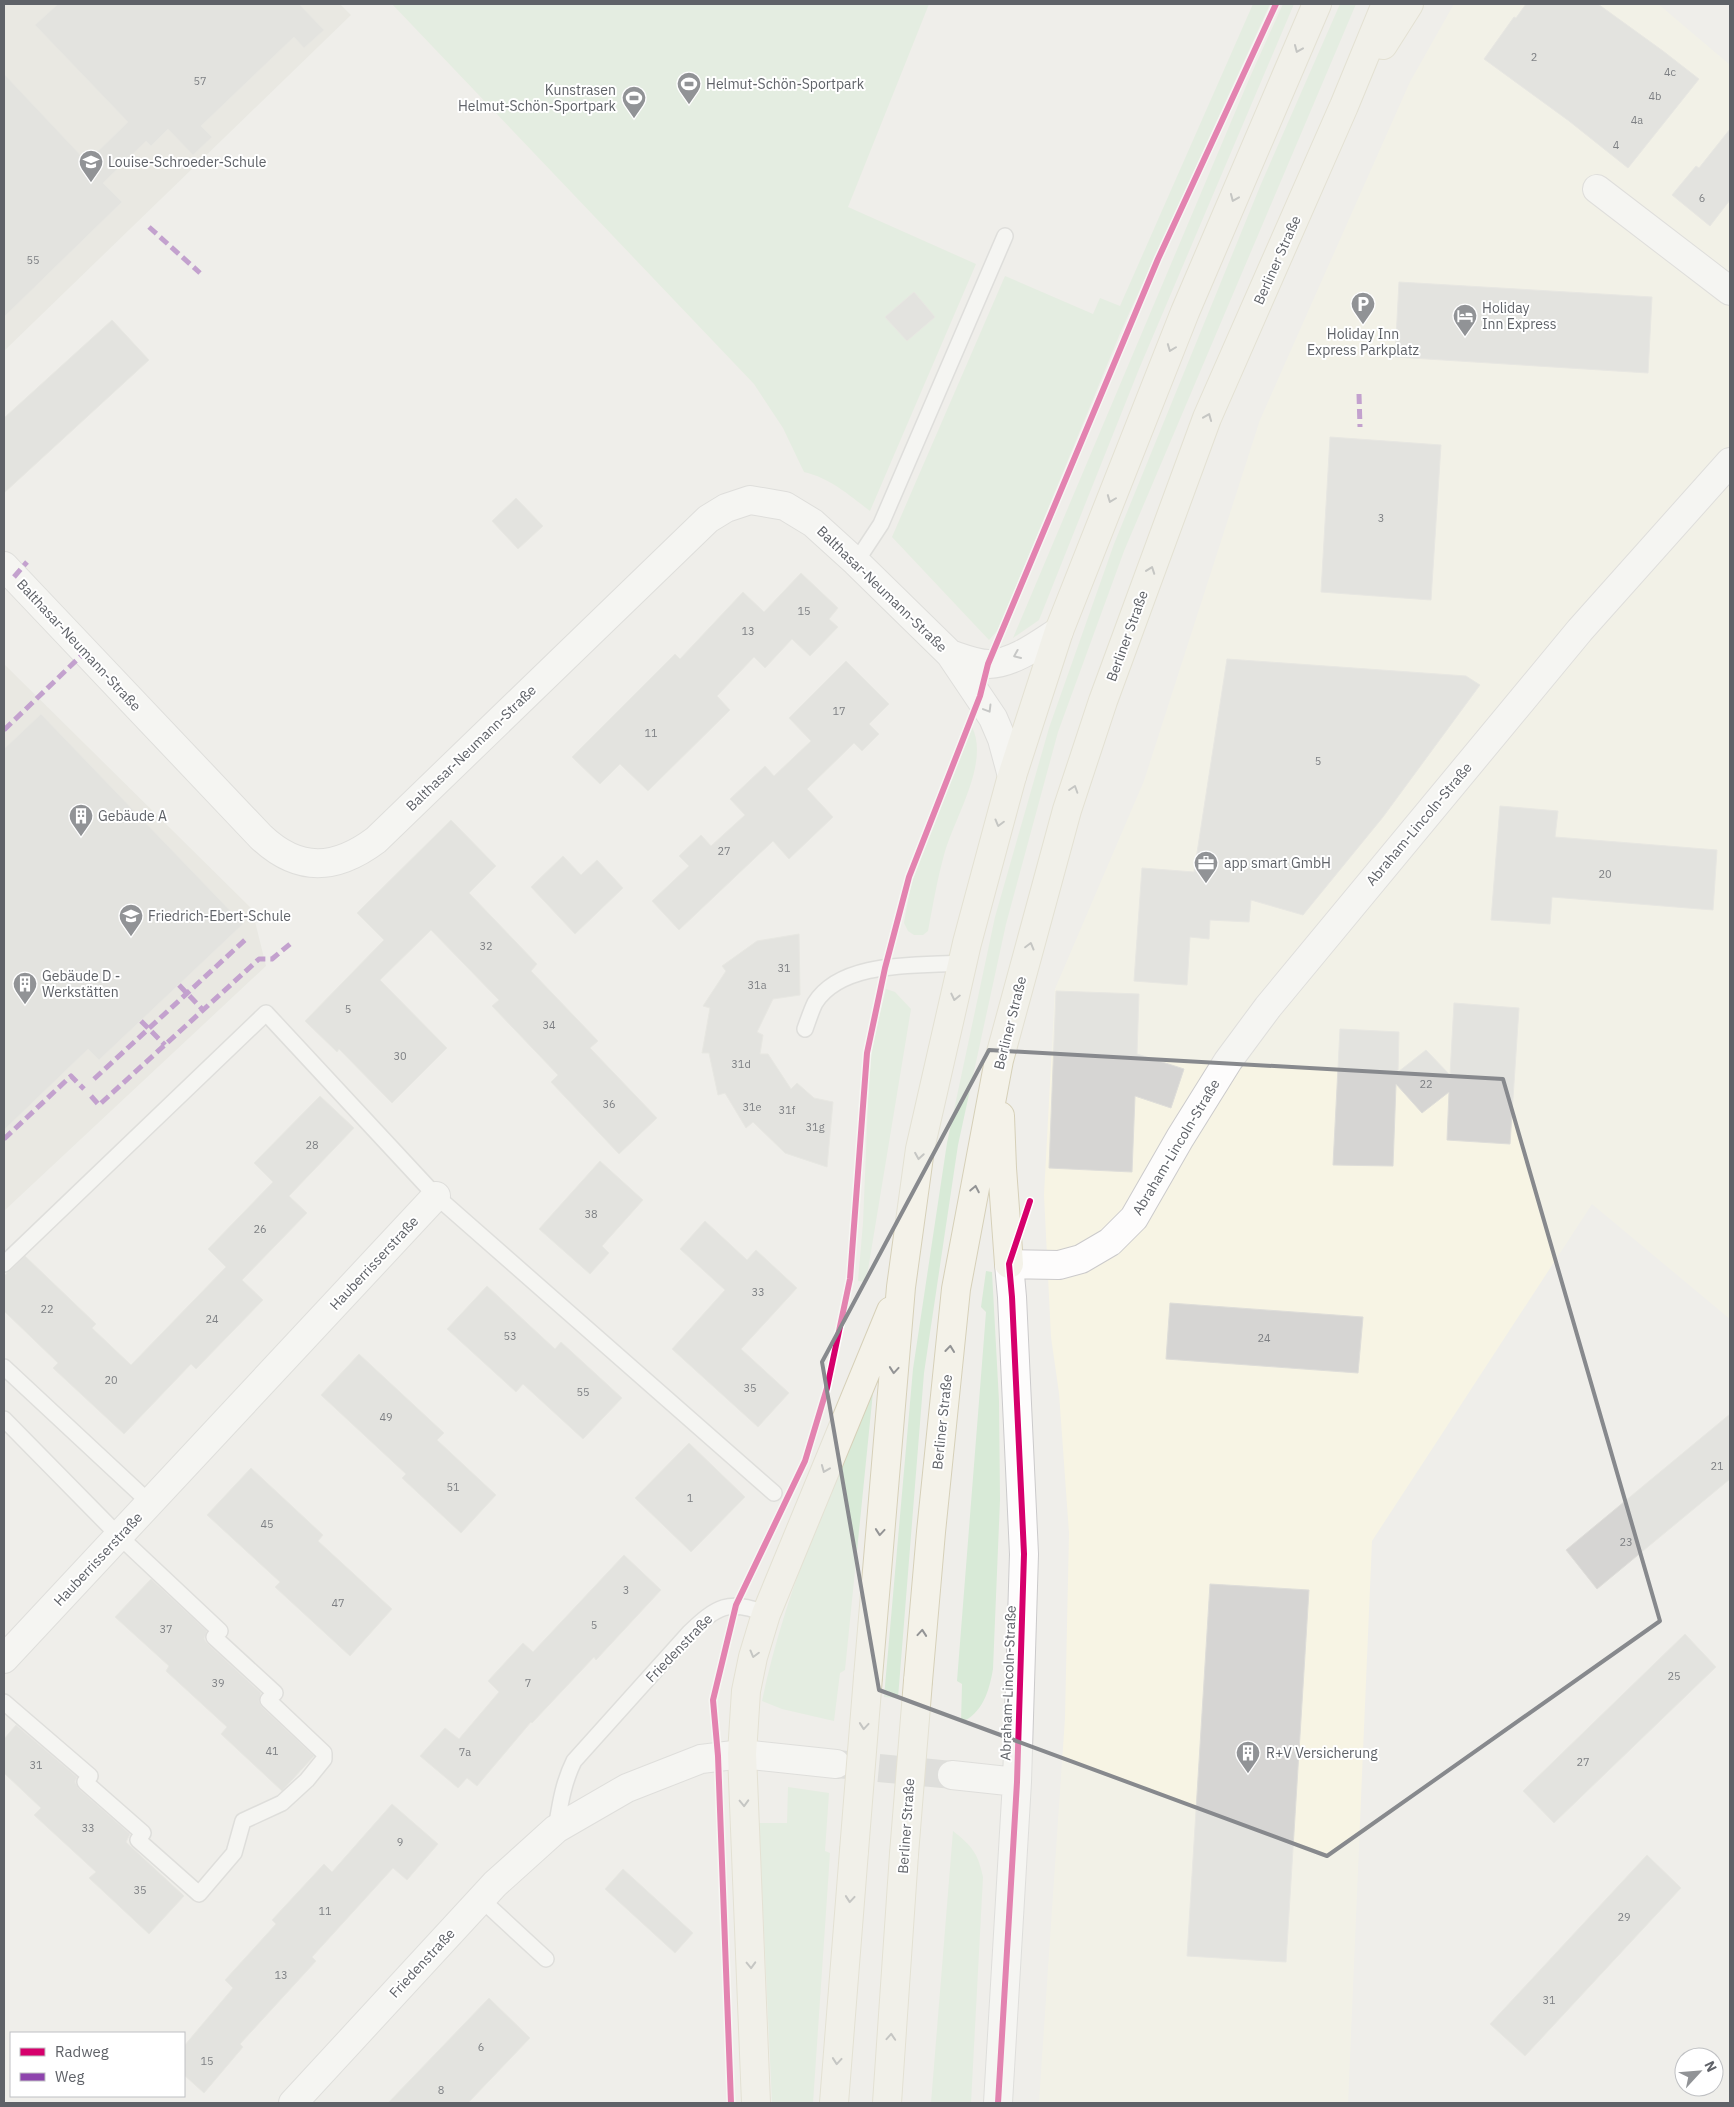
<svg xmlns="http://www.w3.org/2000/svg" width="1734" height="2107" font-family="'IBM Plex Sans',sans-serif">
	<rect width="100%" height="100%" fill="#efeeea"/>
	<path fill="#f7f4e4" d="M1454,4h204l72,61v1254l-138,-115 -220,337 -24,562h-309l26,-385 4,-185 -10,-140 -8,-56 -7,-142 11,-206 89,-208 116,-361 150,-338z"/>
	<path fill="#e2e0da" d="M4,4h336l11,11 -347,336z
		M4,664l248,245 14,57 -262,245z"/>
	<path fill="#d8ead7" d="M392,4h537l-81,203 128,57 -106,247c-21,-16 -40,-33 -66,-39l-21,-44 -29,-44z
		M1253,4h17l-149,327 -123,299 -9,10 -97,-103 113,-261 88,38 7,-16 20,8z
		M1283,4h11l-155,365 -100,251 -26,18 237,-561z
		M1340,4h16l-232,547 -66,181 -52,192 -48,221 -34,228 -26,325 -14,-1 29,-328 34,-226 48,-226 54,-189 65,-184 147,-360z
		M972,727c18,36 -18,91 -28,128 -7,25 -11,50 -16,76l-5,4h-9l-6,-4 -4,-8 8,-44z
		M886,989l9,3 16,17 -45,273 -8,-1 5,-58 7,-168z
		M986,1271l6,1 7,129 1,99 -7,169c-4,23 -10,43 -32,54l1,-39 -5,-3 27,-343 2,-26 -5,-5z
		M874,1382l-29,288 -5,3 -6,48 -52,-12 -20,-8c23,-111 70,-214 112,-319z
		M788,1787l41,6 -4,58 5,2 -17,250h-41l-13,-280h28z
		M953,1831c19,15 25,22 30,46l-12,226h-40z"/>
	<path fill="#d6d5d3" stroke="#deddd9" d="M58,4h241l25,26 -20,18 -10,-11 -93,89 11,11 -19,18 -25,-26 -17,17 -5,-5 -43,42 19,19 -118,115v-243l83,88 41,-40 -93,-97z
		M1526,4h72l65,47 36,28 -71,89 -59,-47 -85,-62 30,-42 2,1z
		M1730,129v71l-20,26 -38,-31 24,-29 3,2z
		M1399,282l253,15 -4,76 -253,-16z
		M914,292l21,25 -28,24 -22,-24z
		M112,320l37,40 -145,133v-75z
		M1330,437l111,8 -10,155 -110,-8z
		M516,498l27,28 -25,23 -26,-28z
		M801,573l37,35 -9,11 9,8 -28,29 -18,-17 -27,29 -11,-11 -37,39 13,14 -82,81 -28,-27 -20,20 -28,-27 103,-103 5,5 63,-67 21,20z
		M1227,659l239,17 14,9 -97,132 -80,98 -52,-15 -2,22 -39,-2 -1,19 -19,-2 -3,48 -53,-4 8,-113 52,4z
		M846,661l43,43 -20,20 10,10 -17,17 -8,-8 -47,46 26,28 -44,42 -16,-18 -94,89 -27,-29 37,-35 -10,-10 22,-21 10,11 34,-31 -15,-16 35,-33 9,10 37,-35 -22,-23z
		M41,714l202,210 -144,136 -11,-11 -84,81v-381z
		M1500,806l58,5 -3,26 162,13 -4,60 -161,-13 -2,27 -59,-4z
		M451,820l45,46 -27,27 68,71 -6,7 67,70 -8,7 67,70 -38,36 -68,-72 7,-7 -66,-69 7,-6 -68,-70 -51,50 67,68 -55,55 -53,-54 -2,3 -32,-31 79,-81 -27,-27z
		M563,856l18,19 16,-15 26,28 -48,46 -44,-47z
		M799,934l1,61 -27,4 -16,33 6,3 -3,19h8l23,35 6,-6 17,15 19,4 -6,65 -42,-14 -32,-31 -7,6 -21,-35 -7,2 -9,-42h-7l8,-45 -7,-2 23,-35 -4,-5 35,-25z
		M1056,991l83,3 -2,60 47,15 -13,39 -36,-12 -3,76 -83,-4z
		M1454,1003l65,5 -9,136 -63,-4 2,-48 -27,21 -26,-29 -3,82 -60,-1 7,-136 59,3 -1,40 28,-22 24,25z
		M320,1096l34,32 -65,68 18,17 -65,67 21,20 -67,69 -5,-5 -67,70 -71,-66 5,-5 -54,-52v-35l21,-20 71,68 -4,4 39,37 95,-98 -18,-18 65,-67 -19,-19z
		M600,1161l43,39 -41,46 7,7 -19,21 -51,-45z
		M705,1221l42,39 9,-10 41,38 -56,61 48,44 -31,34 -86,-78 53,-59 -45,-41z
		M487,1286l68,63 6,-7 61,56 -39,41 -60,-55 -7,8 -69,-63z
		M1170,1303l193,14 -5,56 -192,-14z
		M359,1354l85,79 -7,7 59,55 -35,38 -59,-55 4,-4 -85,-79z
		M1730,1414v65l-133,110 -31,-39z
		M689,1443l56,54 -54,55 -56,-54z
		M251,1468l72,67 -5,6 74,68 -42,47 -75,-69 5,-5 -73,-67z
		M624,1555l37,35 -65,70 -2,-3 -62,66 -1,-1 -54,64 -10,-8 -9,10 -38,-32 25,-28 14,11 40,-47 -11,-11 35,-38 10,9z
		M151,1579l56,52 -3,8 4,5 53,49 -2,8 3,6 52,49 -32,35 -61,-57 6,-7 -61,-56 3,-5 -54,-49z
		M1210,1584l99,6 -23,372 -99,-6z
		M1685,1634l31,33 -162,156 -31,-32z
		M16,1725l61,52 -2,5 4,7 51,45 -4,8 58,54 -35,38 -60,-56 7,-6 -62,-57 7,-7 -37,-35v-34z
		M392,1804l46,40 -31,36 -14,-12 -81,89 4,4 -76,83 3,3 -39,46 -20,-18v-29l49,-58 -8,-8 51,-56 -4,-4 52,-56 8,8z
		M1647,1855l34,33 -156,168 -35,-32z
		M623,1869l70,64 -18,20 -70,-64z
		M489,1998l41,40 -62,65h-80z"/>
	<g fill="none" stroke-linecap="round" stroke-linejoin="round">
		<path stroke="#cbcbca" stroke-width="28" stroke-dasharray="28 14" stroke-linecap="butt" d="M837,1764l115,11"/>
		<defs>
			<path id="lane" d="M856,562l25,-38 124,-288
				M805,1029c3,-8 6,-18 10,-26 27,-43 103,-37 148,-40
				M4,1264l262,-251 170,183 338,297
				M4,1367l146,136
				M4,1419l115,117 101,95 -6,6 61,56 -7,7 56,53v6l-17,21 -25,23 -39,18 -9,32 -35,41 -61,-54 5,-7 -58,-51 5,-6 -86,-74
				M556,1829c4,-24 7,-46 18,-68l115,-128c27,-26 40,-35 77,-19
				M481,1899l65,60"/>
			<path id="street" d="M1597,189l133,102
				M4,566l257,271c38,36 75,33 115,3l332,-321 18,-11 24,-8 35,6 28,17 43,39 94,92 43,64 9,21 10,37
				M950,654c12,4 26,10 39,10 25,-1 50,-20 70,-33
				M4,1659l432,-463
				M952,1775l65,7
				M293,2103l202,-219 61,-55 71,-41 74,-29 41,-5 94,10
				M998,2103l19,-321 7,-228 -12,-257 -3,-33 50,1 22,-6 29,-17 24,-24 46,-80 48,-77 40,-54 312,-377 150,-168"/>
			<path id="primary" d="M1383,45l26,-41
				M1000,1116l2,52 7,96
				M868,1677l33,-390 19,-138 47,-206 45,-167 47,-145 126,-319 132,-308
				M918,1681l13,-149 25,-243 43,-229 68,-250 36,-109 104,-283 137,-312 42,-102
				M756,2103l-14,-349 4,-63 7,-34 13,-43 125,-303
				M834,2103l20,-252
				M887,2103l17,-249"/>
		</defs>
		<use href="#lane" stroke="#cbcacb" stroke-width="18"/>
		<use href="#street" stroke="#cbcacb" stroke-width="30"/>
		<use href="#primary" stroke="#d6d0b8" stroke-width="30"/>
		<use href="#lane" stroke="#fdfcfc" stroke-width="15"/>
		<use href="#street" stroke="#fdfcfc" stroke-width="28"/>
		<use href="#primary" stroke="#f4f2e9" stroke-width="28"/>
		<defs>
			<path id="primary-bridge" d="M854,1851l14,-174
				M904,1854l14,-173"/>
		</defs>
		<use href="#primary-bridge" stroke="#d6d0b8" stroke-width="30" stroke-linecap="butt"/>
		<use href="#primary-bridge" stroke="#f4f2e9" stroke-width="28"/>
		<path stroke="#8e44ad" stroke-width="5" stroke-dasharray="10 5" stroke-linecap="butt" d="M149,227l51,46
			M1359,394l1,33
			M14,577l13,-15
			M4,730l81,-78
			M179,985l24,25
			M141,1021l24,24
			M94,1079l152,-140
			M91,1096l8,9 160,-146h13l18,-15
			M4,1139l67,-63 13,13"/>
		<defs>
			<path id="cycleway" d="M731,2103l-13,-347 -5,-56 23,-95 69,-144 22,-73 23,-109 17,-226 18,-85 24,-91 71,-181 8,-32 170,-405 118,-255
				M998,2103l19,-321 7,-228 -12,-257 -3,-33 21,-63"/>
		</defs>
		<use href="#cycleway" stroke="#fff" stroke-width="9"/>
		<use href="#cycleway" stroke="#d6006c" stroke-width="6"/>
	</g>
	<defs><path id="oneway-chevron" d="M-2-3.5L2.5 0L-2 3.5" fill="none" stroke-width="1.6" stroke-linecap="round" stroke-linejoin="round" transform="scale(1.25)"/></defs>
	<g stroke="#939495">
		<use href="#oneway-chevron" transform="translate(1298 49) rotate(113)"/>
		<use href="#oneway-chevron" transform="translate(1234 198) rotate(113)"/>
		<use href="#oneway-chevron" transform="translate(1171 348) rotate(111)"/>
		<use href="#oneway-chevron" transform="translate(1208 417) rotate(-68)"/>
		<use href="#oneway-chevron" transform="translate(1111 499) rotate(111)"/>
		<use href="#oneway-chevron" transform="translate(1151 570) rotate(-70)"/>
		<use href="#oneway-chevron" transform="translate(1074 789) rotate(-72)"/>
		<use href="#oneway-chevron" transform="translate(999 823) rotate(105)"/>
		<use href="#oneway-chevron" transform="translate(1030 946) rotate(-75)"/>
		<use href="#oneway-chevron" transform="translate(955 997) rotate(103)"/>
		<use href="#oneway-chevron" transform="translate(919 1156) rotate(99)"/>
		<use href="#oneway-chevron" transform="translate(975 1189) rotate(-79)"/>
		<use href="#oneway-chevron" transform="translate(950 1349) rotate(-84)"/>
		<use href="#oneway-chevron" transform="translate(894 1370) rotate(95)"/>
		<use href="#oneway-chevron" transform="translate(825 1469) rotate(112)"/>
		<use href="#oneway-chevron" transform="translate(880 1532) rotate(95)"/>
		<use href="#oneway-chevron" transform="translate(922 1633) rotate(-85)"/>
		<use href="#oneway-chevron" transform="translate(754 1654) rotate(105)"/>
		<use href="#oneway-chevron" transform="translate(864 1726) rotate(95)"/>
		<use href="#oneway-chevron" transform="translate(744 1803) rotate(88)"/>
		<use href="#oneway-chevron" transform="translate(850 1899) rotate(95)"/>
		<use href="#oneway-chevron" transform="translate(751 1965) rotate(88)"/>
		<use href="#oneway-chevron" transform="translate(891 2037) rotate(-86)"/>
		<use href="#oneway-chevron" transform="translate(837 2061) rotate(95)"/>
	</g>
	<g stroke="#96989c">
		<use href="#oneway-chevron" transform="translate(1017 655) rotate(157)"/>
		<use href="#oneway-chevron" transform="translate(988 709) rotate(59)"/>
	</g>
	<path d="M0 0H1734V2107H0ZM989,1050l514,29 157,542 -333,235 -448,-166 -57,-328z" fill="#efeeea" fill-opacity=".55" fill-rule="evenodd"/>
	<path fill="none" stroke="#87898d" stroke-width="4" stroke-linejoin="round" d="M989,1050l514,29 157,542 -333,235 -448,-166 -57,-328z"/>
	<defs>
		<symbol id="stadium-pin" viewBox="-11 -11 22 30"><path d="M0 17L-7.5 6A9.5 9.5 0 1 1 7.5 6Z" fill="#919396" stroke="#fff"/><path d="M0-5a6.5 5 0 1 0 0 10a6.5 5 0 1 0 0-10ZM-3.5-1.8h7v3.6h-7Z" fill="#fff"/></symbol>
		<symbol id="school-pin" viewBox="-11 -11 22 30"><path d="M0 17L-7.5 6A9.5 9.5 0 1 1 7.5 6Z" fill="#919396" stroke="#fff"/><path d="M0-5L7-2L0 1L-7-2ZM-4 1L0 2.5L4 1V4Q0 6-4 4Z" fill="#fff"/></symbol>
		<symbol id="parking-pin" viewBox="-11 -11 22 30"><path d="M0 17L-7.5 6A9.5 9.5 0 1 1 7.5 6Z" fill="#919396" stroke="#fff"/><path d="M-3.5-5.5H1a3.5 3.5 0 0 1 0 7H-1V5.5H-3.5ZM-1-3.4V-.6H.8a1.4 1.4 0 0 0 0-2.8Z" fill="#fff"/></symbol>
		<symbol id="hotel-pin" viewBox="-11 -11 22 30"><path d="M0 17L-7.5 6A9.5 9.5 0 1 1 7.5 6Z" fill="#919396" stroke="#fff"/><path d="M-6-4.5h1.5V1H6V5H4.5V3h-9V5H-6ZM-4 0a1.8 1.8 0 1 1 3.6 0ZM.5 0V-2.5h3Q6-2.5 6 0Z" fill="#fff"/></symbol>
		<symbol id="building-pin" viewBox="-11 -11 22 30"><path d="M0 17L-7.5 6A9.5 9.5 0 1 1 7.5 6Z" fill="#919396" stroke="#fff"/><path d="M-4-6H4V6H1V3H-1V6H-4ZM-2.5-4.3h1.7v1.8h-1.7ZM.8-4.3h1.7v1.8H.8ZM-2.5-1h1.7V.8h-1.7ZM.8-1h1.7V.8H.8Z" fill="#fff"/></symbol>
		<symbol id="office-pin" viewBox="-11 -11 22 30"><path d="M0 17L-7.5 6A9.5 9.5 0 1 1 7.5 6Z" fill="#919396" stroke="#fff"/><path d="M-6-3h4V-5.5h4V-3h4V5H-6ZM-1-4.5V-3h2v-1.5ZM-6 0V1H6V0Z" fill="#fff"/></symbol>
	</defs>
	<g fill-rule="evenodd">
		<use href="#stadium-pin" x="675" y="70" width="28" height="38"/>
		<use href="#stadium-pin" x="620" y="84" width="28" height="38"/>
		<use href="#school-pin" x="77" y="148" width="28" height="38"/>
		<use href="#parking-pin" x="1349" y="290" width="28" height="38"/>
		<use href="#hotel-pin" x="1451" y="302" width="28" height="38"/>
		<use href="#building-pin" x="67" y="802" width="28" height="38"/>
		<use href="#office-pin" x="1192" y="849" width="28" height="38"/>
		<use href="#school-pin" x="117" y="902" width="28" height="38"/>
		<use href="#building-pin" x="11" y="970" width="28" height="38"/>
		<use href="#building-pin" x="1234" y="1739" width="28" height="38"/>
	</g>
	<g text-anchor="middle" stroke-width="4" stroke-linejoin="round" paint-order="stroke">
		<g font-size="11" fill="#7e8084">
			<text x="1534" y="61">2</text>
			<text x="1670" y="76">4c</text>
			<text x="200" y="85">57</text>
			<text x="1655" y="100">4b</text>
			<text x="1637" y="124">4a</text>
			<text x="1616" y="149">4</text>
			<text x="1702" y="202">6</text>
			<text x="33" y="264">55</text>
			<text x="1381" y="522">3</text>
			<text x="804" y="615">15</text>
			<text x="748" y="635">13</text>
			<text x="839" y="715">17</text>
			<text x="651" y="737">11</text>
			<text x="1318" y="765">5</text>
			<text x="724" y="855">27</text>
			<text x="1605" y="878">20</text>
			<text x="486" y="950">32</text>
			<text x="784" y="972">31</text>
			<text x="757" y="989">31a</text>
			<text x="348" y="1013">5</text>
			<text x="549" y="1029">34</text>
			<text x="400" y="1060">30</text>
			<text x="741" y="1068">31d</text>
			<text x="1426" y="1088">22</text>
			<text x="609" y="1108">36</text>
			<text x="752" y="1111">31e</text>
			<text x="787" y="1114">31f</text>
			<text x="815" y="1131">31g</text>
			<text x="312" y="1149">28</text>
			<text x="591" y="1218">38</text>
			<text x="260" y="1233">26</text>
			<text x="758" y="1296">33</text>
			<text x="47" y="1313">22</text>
			<text x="212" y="1323">24</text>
			<text x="510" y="1340">53</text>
			<text x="1264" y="1342">24</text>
			<text x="111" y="1384">20</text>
			<text x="750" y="1392">35</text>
			<text x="583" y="1396">55</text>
			<text x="386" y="1421">49</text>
			<text x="1717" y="1470">21</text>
			<text x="453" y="1491">51</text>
			<text x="690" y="1502">1</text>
			<text x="267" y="1528">45</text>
			<text x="1626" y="1546">23</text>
			<text x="626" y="1594">3</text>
			<text x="338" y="1607">47</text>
			<text x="594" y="1629">5</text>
			<text x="166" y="1633">37</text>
			<text x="1674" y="1680">25</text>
			<text x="218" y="1687">39</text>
			<text x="528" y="1687">7</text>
			<text x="272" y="1755">41</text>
			<text x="465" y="1756">7a</text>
			<text x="1583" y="1766">27</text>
			<text x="36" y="1769">31</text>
			<text x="88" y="1832">33</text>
			<text x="400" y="1846">9</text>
			<text x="140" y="1894">35</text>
			<text x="325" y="1915">11</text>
			<text x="1624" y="1921">29</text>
			<text x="281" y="1979">13</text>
			<text x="1549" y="2004">31</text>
			<text x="481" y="2051">6</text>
			<text x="207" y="2065">15</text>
			<text x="441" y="2094">8</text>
		</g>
		<g font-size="14" fill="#5f6268" stroke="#fff" text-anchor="start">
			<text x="706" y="89">Helmut-Schön-Sportpark</text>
			<text x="616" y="95" text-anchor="end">Kunstrasen<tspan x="616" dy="16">Helmut-Schön-Sportpark</tspan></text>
			<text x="108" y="167">Louise-Schroeder-Schule</text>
			<text x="1482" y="313">Holiday<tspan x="1482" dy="16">Inn Express</tspan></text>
			<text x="1363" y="339" text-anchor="middle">Holiday Inn<tspan x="1363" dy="16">Express Parkplatz</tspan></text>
			<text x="98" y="821">Gebäude A</text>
			<text x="1224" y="868">app smart GmbH</text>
			<text x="148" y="921">Friedrich-Ebert-Schule</text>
			<text x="42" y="981">Gebäude D -<tspan x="42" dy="16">Werkstätten</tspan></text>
			<text x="1266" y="1758">R+V Versicherung</text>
		</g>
		<g font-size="14" fill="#5f6268" stroke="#fff">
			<text transform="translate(1277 260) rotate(-66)" y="5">Berliner Straße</text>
			<text transform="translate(882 589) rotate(44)" y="5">Balthasar-Neumann-Straße</text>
			<text transform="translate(1127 636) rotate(-70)" y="5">Berliner Straße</text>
			<text transform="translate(79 645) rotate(47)" y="5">Balthasar-Neumann-Straße</text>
			<text transform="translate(471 748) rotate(-44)" y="5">Balthasar-Neumann-Straße</text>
			<text transform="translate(1419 824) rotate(-50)" y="5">Abraham-Lincoln-Straße</text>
			<text transform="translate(1010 1023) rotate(-76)" y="5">Berliner Straße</text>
			<text transform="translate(1176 1147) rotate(-59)" y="5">Abraham-Lincoln-Straße</text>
			<text transform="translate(374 1263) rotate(-47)" y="5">Hauberrisserstraße</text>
			<text transform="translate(942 1422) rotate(-84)" y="5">Berliner Straße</text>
			<text transform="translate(98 1559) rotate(-47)" y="5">Hauberrisserstraße</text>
			<text transform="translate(679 1648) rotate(-46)" y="5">Friedenstraße</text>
			<text transform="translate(1008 1683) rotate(-88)" y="5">Abraham-Lincoln-Straße</text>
			<text transform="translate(906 1826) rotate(-86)" y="5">Berliner Straße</text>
			<text transform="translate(422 1963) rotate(-47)" y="5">Friedenstraße</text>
		</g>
	</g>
	<rect width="1734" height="2107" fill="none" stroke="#5f6268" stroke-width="10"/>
	<rect x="10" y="2032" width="175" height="65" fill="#ffffff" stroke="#bfc0c3"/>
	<rect x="20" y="2048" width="25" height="8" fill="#d6006c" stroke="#bfc0c3"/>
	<text x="55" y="2057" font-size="15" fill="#5f6268">Radweg</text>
	<rect x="20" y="2073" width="25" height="8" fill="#8e44ad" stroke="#bfc0c3"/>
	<text x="55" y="2082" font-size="15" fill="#5f6268">Weg</text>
	<g transform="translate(1699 2072) rotate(64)"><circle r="24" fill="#ffffff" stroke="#bfc0c3"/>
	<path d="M0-4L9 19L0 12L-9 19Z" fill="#919396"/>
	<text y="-8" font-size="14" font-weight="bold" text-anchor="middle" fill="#5f6268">N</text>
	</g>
</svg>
